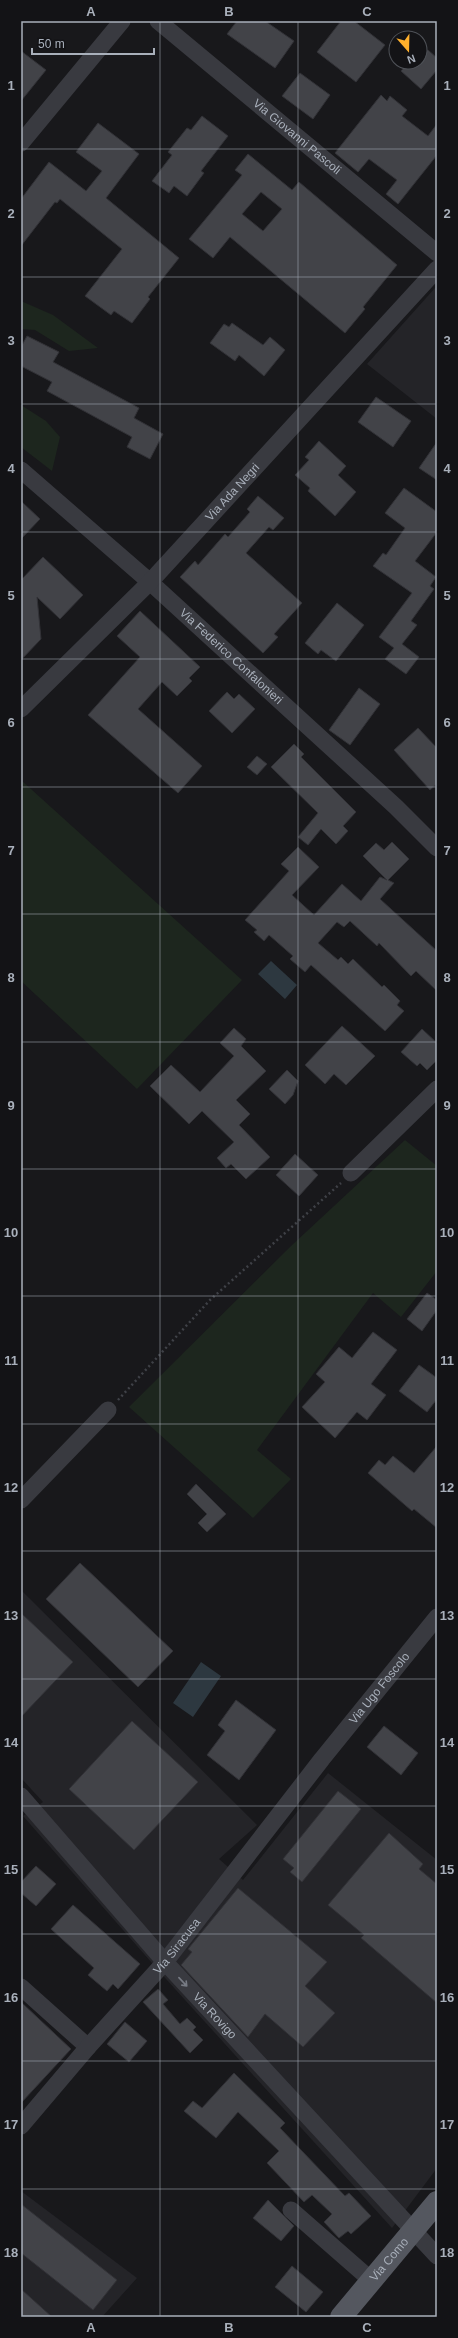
<svg xmlns="http://www.w3.org/2000/svg" width="458" height="2338" font-family="Helvetica,sans-serif">
	<rect width="100%" height="100%" fill="#18181b"/>
	<path fill="#242428" d="M435,288h2v131l-70,-55z
		M21,1590l236,235 -38,34 24,21 85,-107 109,87v308l-45,60 -226,-249 -143,-163 20,-14 -22,-24z
		M21,2191l116,87 -35,39h-81z"/>
	<path fill="#1d261e" d="M21,301l32,14 45,33 -29,3 -34,-21 -14,-1z
		M21,405l25,16 14,16 -8,34 -31,-24z
		M21,780l221,200 -105,109 -116,-108z
		M405,1140l32,26v105l-36,46 -28,-24 -116,157 34,29 -38,39 -124,-111 162,-161z"/>
	<path fill="#2d3840" d="M271,961l26,24 -12,14 -27,-25z
		M201,1662l20,14 -28,41 -20,-14z"/>
	<path fill="#424348" stroke="#323237" fill-rule="evenodd" d="M237,21h28l29,20 -19,27 -48,-34z
		M341,21h13l31,24 -29,37 -39,-30z
		M428,50l9,8v12l-16,19 -20,-18 8,-9h11v-3z
		M21,51l25,19 -25,31z
		M300,73l30,22 -17,24 -31,-23z
		M381,95l6,6 3,-5 17,14 -5,6 26,20 9,-12v31l-39,49 -12,-10 11,-14 -28,-21 -11,13 -23,-19z
		M202,116l26,20 -27,35 3,2 -17,23 -13,-10 -5,7 -17,-12 20,-26 -4,-3 19,-24 4,2z
		M98,123l41,31 -33,44 73,60 -31,39 2,2 -18,24 -18,-12 -3,4 -26,-19 37,-47 -62,-50 -3,4 -2,-1 -34,44v-47l28,-37 37,29 16,-20 -26,-19z
		M248,154l44,36 7,-8 98,83 -34,42 2,2 -20,24 -115,-96 -17,21 -24,-19 53,-64 -7,-5zM261,192l21,17 -19,22 -21,-17z
		M232,323l31,22 7,-8 15,13 -21,26 -25,-21 -4,6 -25,-18 14,-19 5,3z
		M27,336l32,16 -6,10 86,46 -5,10 29,16 -13,25 -23,-12 5,-10 -85,-46 5,-9 -31,-16v-19z
		M376,397l35,24 -18,26 -35,-25z
		M319,441l27,25 -8,9 18,17 -21,24 -27,-25 2,-3 -15,-13 14,-15 -4,-3z
		M437,442v38l-18,-12z
		M404,488l33,24v20l-22,29 21,16 -6,9 4,3 -23,32 6,4 -15,19 17,13 -13,17 -21,-15 9,-11 -15,-11 33,-44 -39,-27 10,-13 3,2 19,-27 -20,-15z
		M258,496l26,22 -11,12 -4,-3 -23,26 56,50 -28,31 4,3 -15,16 -83,-76 15,-16 3,4 27,-31 3,3 22,-25 -3,-3z
		M21,501l19,18 -19,20z
		M43,557l40,38 -23,24 -23,-22 4,42 -20,21v-80z
		M337,603l27,22 -28,36 -15,-11 -3,4 -13,-11z
		M140,611l60,56 -11,11 3,3 -15,15 -15,-14 -24,27 64,57 -24,27 -90,-78 52,-58 -23,-21z
		M359,688l21,16 -30,41 -21,-15z
		M227,692l7,7 5,-5 16,15 -23,24 -23,-22z
		M418,728l19,20v36l-7,6 -36,-40z
		M294,744l10,10 -3,3 55,55 -13,14 5,5 -12,13 -15,-15 -13,16 -10,-8 20,-24 -47,-46z
		M257,756l10,8 -10,11 -10,-8z
		M392,842l17,17 -21,21 6,3 -14,16 57,52v40l-21,-20 -5,5 -32,-33 -2,3 -27,-25 -6,6 -7,-5 -19,21 20,17 3,-3 7,7 5,-5 29,28 2,-2 16,16 -3,4 7,6 -19,20 -74,-66 -6,7 -15,-13 3,-3 -24,-21 -5,6 -10,-9 3,-2 -12,-10 44,-49 -8,-7 17,-17 21,20 -27,28 22,20 28,-31 19,17 19,-24 7,3 -24,-24 13,-13 8,7z
		M342,1026l33,30 -29,29 -12,-11 -9,10 -20,-19z
		M234,1028l12,11 -5,7 25,25 -30,29 14,14 -11,11 31,32 -24,22 -15,-15 -5,4 -9,-10 17,-16 -32,-31 -13,13 -39,-38 21,-21 29,27 34,-36 -14,-13z
		M422,1029l15,14v17l-10,10 -7,-7 -3,3 -16,-14z
		M287,1070l11,11 -5,14 -8,9 -16,-15z
		M295,1154l23,21 -19,21 -23,-21z
		M427,1293l10,7v10l-15,21 -15,-12z
		M373,1332l24,18 -26,34 15,11 -19,25 -10,-8 -22,26 -33,-31 23,-25 -9,-8 23,-27 13,11z
		M419,1365l18,13v21l-10,13 -28,-21z
		M437,1446v82l-23,-19 -2,2 -44,-38 11,-13 6,5 8,-9 21,17z
		M196,1484l30,30 -19,18 -9,-9 9,-9 -20,-20z
		M80,1563l93,88 -35,36 -92,-88z
		M21,1613l52,49 -52,55z
		M236,1700l40,30 -37,50 -32,-25 18,-24 -7,-6z
		M132,1721l66,61 -64,68 -65,-61z
		M384,1726l34,27 -17,22 -34,-28z
		M338,1791l23,18 -59,73 -12,-10 4,-4 -11,-9z
		M389,1833l34,31 -4,5 18,15v119l-76,-65 3,-3 -36,-30z
		M36,1866l20,18 -20,22 -15,-13v-11z
		M238,1888l89,74 -22,24 30,27 -32,34 -38,-33 -17,23 -67,-72 11,-13 -4,-3z
		M73,1905l67,59 -22,25 -5,-5 -6,7 -19,-16 6,-7 -43,-39z
		M158,1989l10,11 -5,4 17,20 7,-6 9,9 -3,3 10,10 -13,13 -47,-51z
		M21,2002l50,47 -50,54z
		M125,2022l22,19 -18,21 -22,-18z
		M234,2073l51,50 -5,5 65,68 4,-3 22,23 -20,18 -3,-3 -9,7 -15,-16 8,-8 -20,-19 -8,7 -37,-39 12,-12 -41,-39 -22,26 -32,-27 9,-10 9,7z
		M268,2200l26,26 -13,15 -28,-23z
		M21,2204l96,76 -24,30 -72,-57z
		M292,2266l31,26 -17,20 -31,-25z
		M21,2289l31,28h-31z"/>
	<g fill="none" stroke-linecap="round" stroke-linejoin="round">
		<path stroke="#3f4147" stroke-width="2.5" stroke-dasharray="2 3" stroke-linecap="butt" d="M118,1400l92,-100 131,-117"/>
		<g stroke="#393a40" stroke-width="17">
			<path id="s1" d="M158,21l279,232"/>
			<path d="M21,143l101,-122"/>
			<path id="s2" d="M21,470l129,112 246,225 41,41"/>
			<path id="s3" d="M21,709l129,-127 287,-313"/>
			<path d="M351,1173l86,-84"/>
			<path d="M21,1500l87,-90"/>
			<path id="s4" d="M21,1796l144,166 272,294"/>
			<path d="M21,1987l67,60"/>
			<path id="s5" d="M21,2126l67,-79 77,-85 157,-203 115,-142"/>
			<path d="M291,2210l80,70"/>
		</g>
		<path stroke="#54575f" stroke-width="22" id="s6" d="M341,2317l96,-115"/>
	</g>
	<defs><path id="oneway-shaft" d="M-6 0H5M1.5-3L5.5 0L1.5 3" fill="none" stroke-width="1.6" stroke-linecap="round" stroke-linejoin="round"/></defs>
	<use stroke="#777b84" href="#oneway-shaft" transform="translate(183 1982) rotate(47)"/>
	<path fill="none" stroke="#a9b0bb" stroke-width="1" stroke-opacity="0.55" d="M160,21v2296M298,21v2296M21,149h416M21,277h416M21,404h416M21,532h416M21,659h416M21,787h416M21,914h416M21,1042h416M21,1169h416M21,1296h416M21,1424h416M21,1551h416M21,1679h416M21,1806h416M21,1934h416M21,2061h416M21,2189h416"/>
	<g text-anchor="middle" stroke-width="3" stroke-linejoin="round" paint-order="stroke">
		<g font-size="12" fill="#a9b0bb" stroke="#131316">
			<text dy="4" stroke="none"><textPath href="#s1" startOffset="181">Via Giovanni Pascoli</textPath></text>
			<text dy="4" stroke="none"><textPath href="#s3" startOffset="303">Via Ada Negri</textPath></text>
			<text dy="4" stroke="none"><textPath href="#s2" startOffset="281">Via Federico Confalonieri</textPath></text>
			<text dy="4" stroke="none"><textPath href="#s5" startOffset="566">Via Ugo Foscolo</textPath></text>
			<text dy="4" stroke="none"><textPath href="#s5" startOffset="238">Via Siracusa</textPath></text>
			<text dy="4" stroke="none"><textPath href="#s4" startOffset="293">Via Rovigo</textPath></text>
			<text dy="4" stroke="none"><textPath href="#s6" startOffset="75">Via Como</textPath></text>
		</g>
	</g>
	<rect width="458" height="2338" fill="none" stroke="#131316" stroke-width="44"/>
	<g transform="translate(408 50) rotate(160)"><circle r="19" fill="#131316" stroke="#4f5258"/>
	<path d="M0-3L7 15L0 10L-7 15Z" fill="#ffb02c"/>
	<text y="-6" font-size="11" font-weight="bold" text-anchor="middle" fill="#a9b0bb">N</text>
	</g>
	<path d="M32 48v6h122v-6" fill="none" stroke="#a9b0bb" stroke-width="2"/>
	<text x="38" y="48" font-size="12" fill="#a9b0bb" stroke="#131316" stroke-width="3" paint-order="stroke">50 m</text>
	<rect x="22" y="22" width="414" height="2294" fill="none" stroke="#a9b0bb" stroke-width="1.5"/>
	<g font-size="13" text-anchor="middle" font-weight="bold" fill="#a9b0bb">
		<text x="91" y="16">A</text>
		<text x="229" y="16">B</text>
		<text x="367" y="16">C</text>
		<text x="11" y="90">1</text>
		<text x="447" y="90">1</text>
		<text x="11" y="218">2</text>
		<text x="447" y="218">2</text>
		<text x="11" y="345">3</text>
		<text x="447" y="345">3</text>
		<text x="11" y="473">4</text>
		<text x="447" y="473">4</text>
		<text x="11" y="600">5</text>
		<text x="447" y="600">5</text>
		<text x="11" y="727">6</text>
		<text x="447" y="727">6</text>
		<text x="11" y="855">7</text>
		<text x="447" y="855">7</text>
		<text x="11" y="982">8</text>
		<text x="447" y="982">8</text>
		<text x="11" y="1110">9</text>
		<text x="447" y="1110">9</text>
		<text x="11" y="1237">10</text>
		<text x="447" y="1237">10</text>
		<text x="11" y="1365">11</text>
		<text x="447" y="1365">11</text>
		<text x="11" y="1492">12</text>
		<text x="447" y="1492">12</text>
		<text x="11" y="1620">13</text>
		<text x="447" y="1620">13</text>
		<text x="11" y="1747">14</text>
		<text x="447" y="1747">14</text>
		<text x="11" y="1874">15</text>
		<text x="447" y="1874">15</text>
		<text x="11" y="2002">16</text>
		<text x="447" y="2002">16</text>
		<text x="11" y="2129">17</text>
		<text x="447" y="2129">17</text>
		<text x="11" y="2257">18</text>
		<text x="447" y="2257">18</text>
		<text x="91" y="2332">A</text>
		<text x="229" y="2332">B</text>
		<text x="367" y="2332">C</text>
	</g>
</svg>
